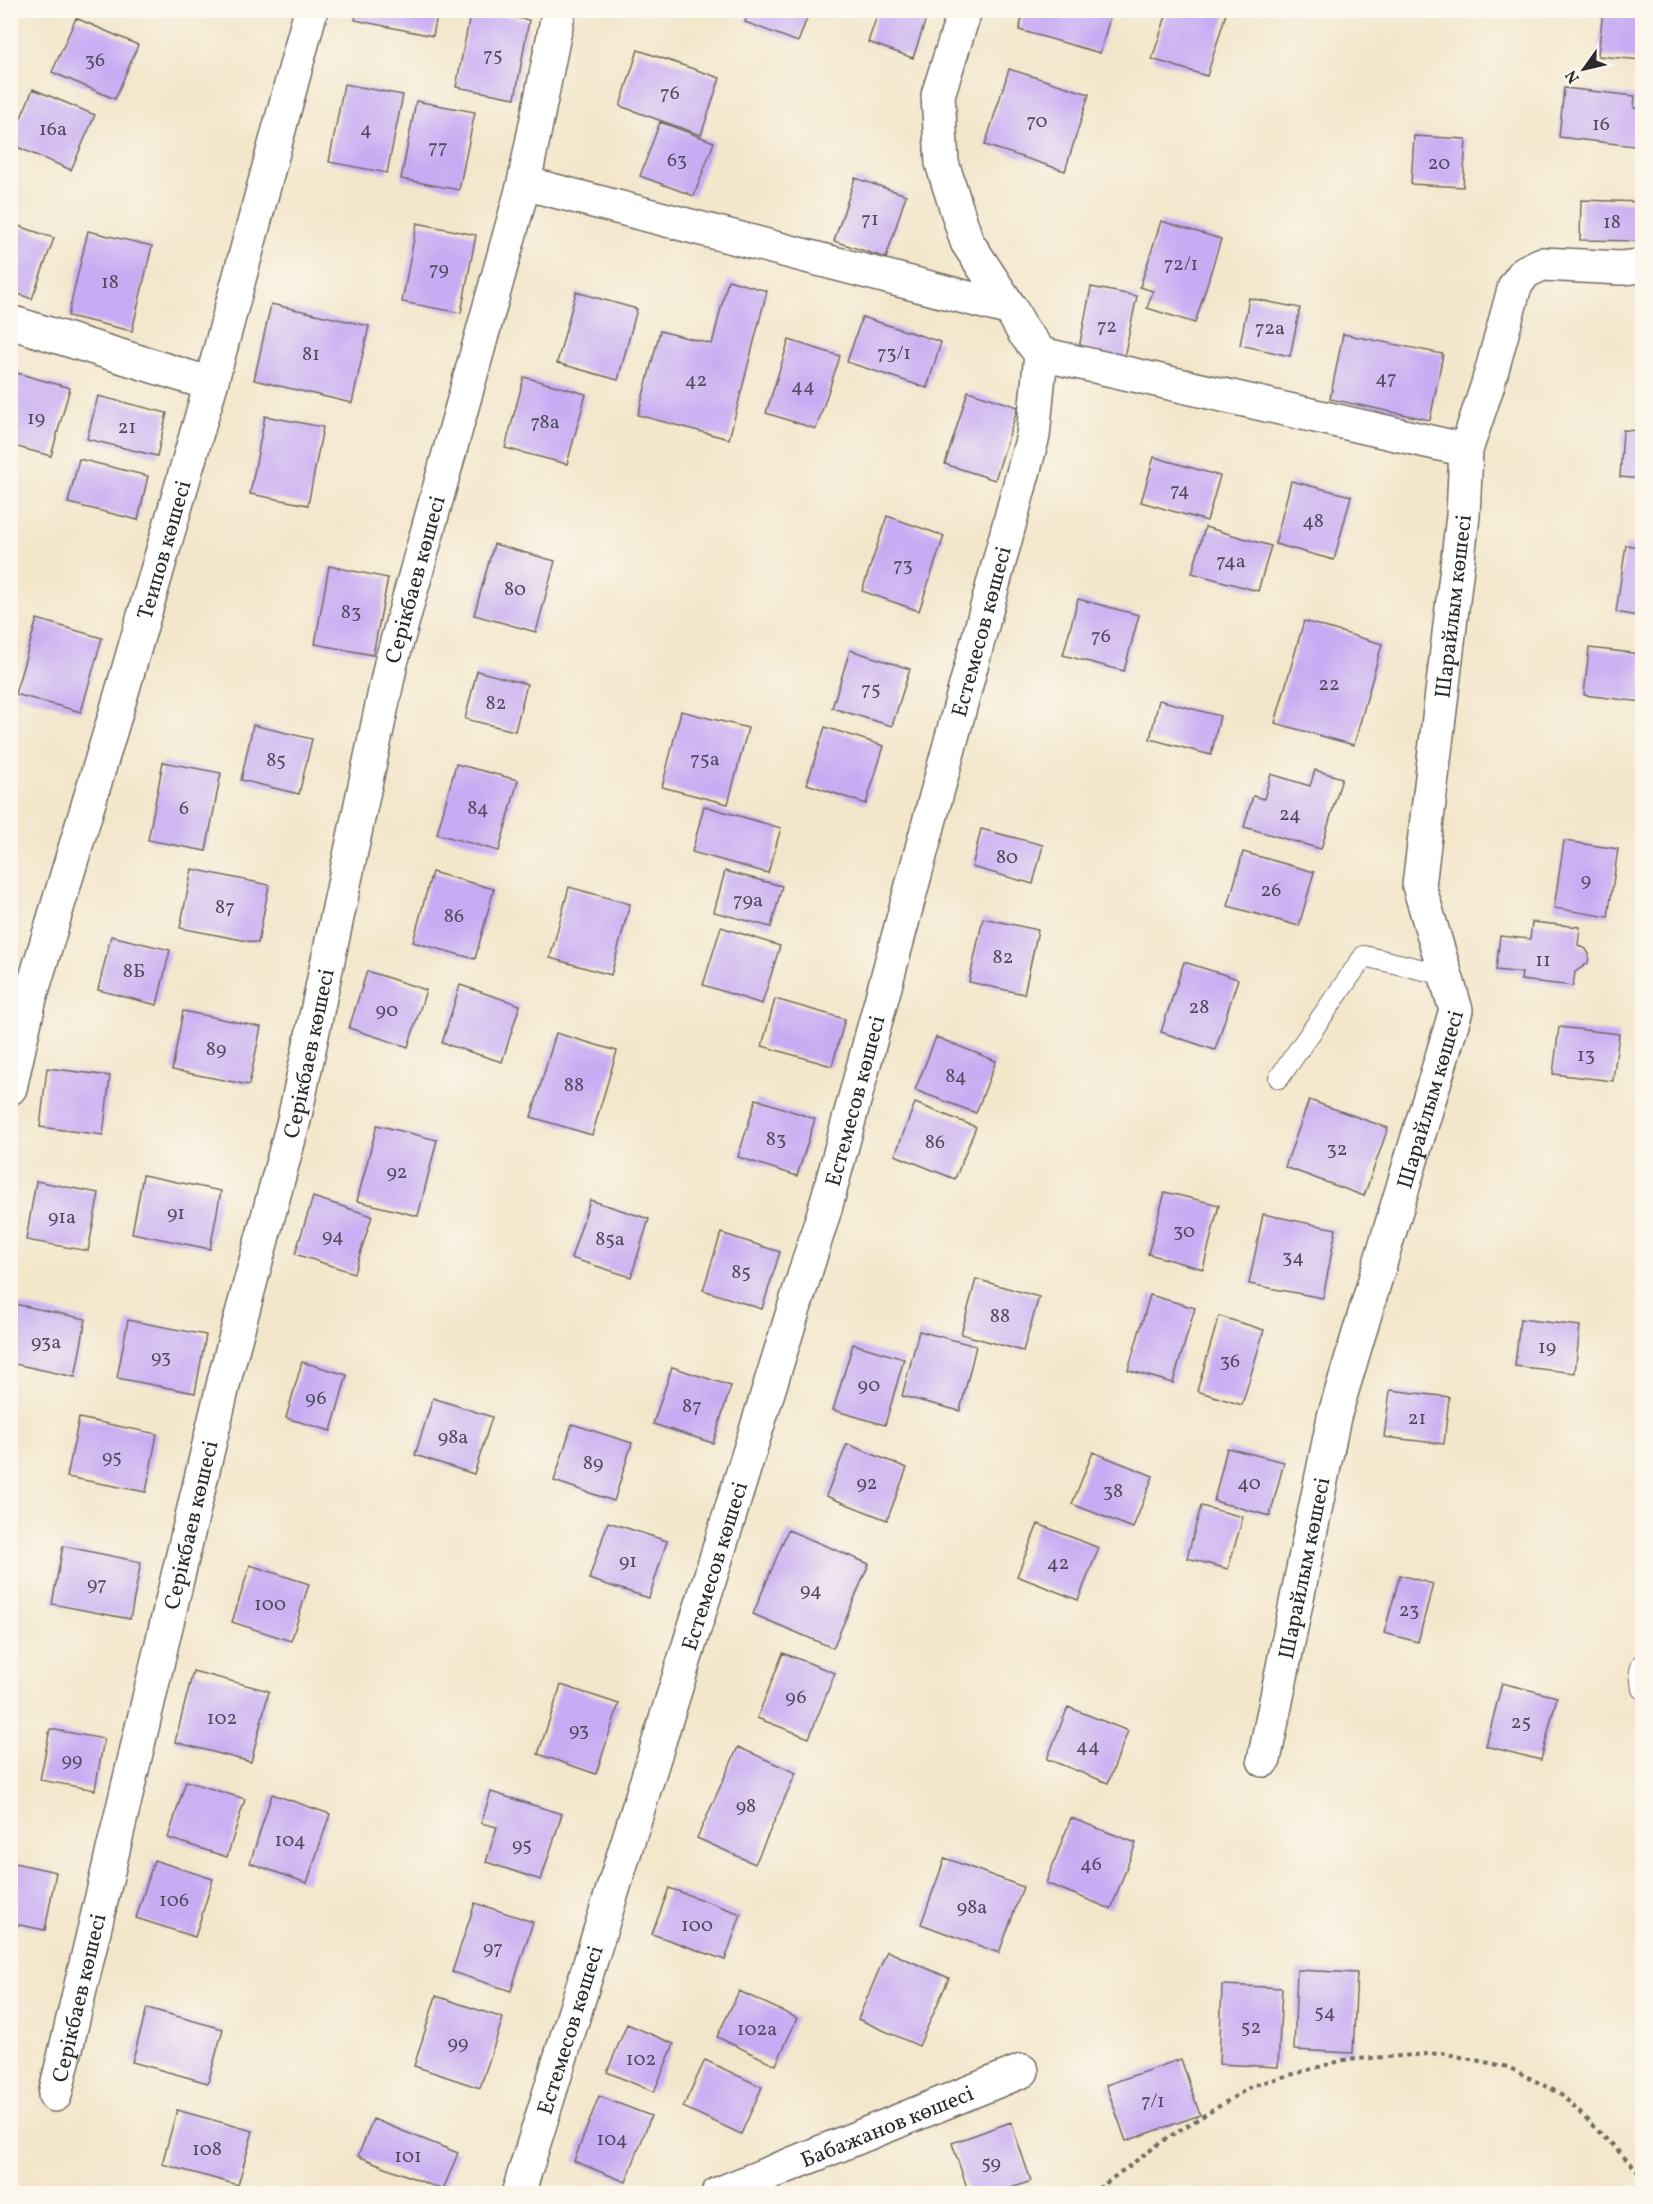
<svg xmlns="http://www.w3.org/2000/svg" width="1653" height="2204" font-family="Vollkorn,serif">
	<rect width="100%" height="100%" fill="#fbf7ec"/>
	<filter id="ink" filterUnits="userSpaceOnUse"><feTurbulence type="fractalNoise" baseFrequency=".0167" numOctaves="2"/><feDisplacementMap in="SourceGraphic" scale="12" xChannelSelector="R" yChannelSelector="G"/><feConvolveMatrix kernelMatrix="1 2 1 2 8 2 1 2 1" color-interpolation-filters="sRGB"/></filter>
	<filter id="wash" filterUnits="userSpaceOnUse"><feTurbulence type="fractalNoise" baseFrequency=".008" numOctaves="4" result="noise"/><feDisplacementMap in="SourceGraphic" scale="24" xChannelSelector="R" yChannelSelector="G"/><feGaussianBlur stdDeviation="1.35" result="paint"/><feColorMatrix in="noise" values="0 0 0 0 0 0 0 0 0 0 0 0 0 0 0 0 0 1.4 0 .05"/><feComposite in="paint" operator="in"/></filter>
	<g filter="url(#wash)">
		<rect width="100%" height="100%" fill="#f3e6cb"/>
		<g id="blocks">
			<path fill="#c8acf3" d="M357,10h81l-5,26 -78,-16z
				M471,10l58,10 -14,78 -59,-11z
				M749,10h61l-12,32 -53,-20z
				M879,10h50l-16,48 -45,-16z
				M1024,10h88l-12,43 -81,-23z
				M1168,10h59l-20,66 -55,-17z
				M1603,10h39v50l-44,-4z
				M76,18l62,27 -23,54 -63,-27z
				M638,50l82,28 -19,57 -81,-29z
				M1009,69l80,25 -24,77 -80,-26z
				M344,84l59,11 -16,78 -58,-11z
				M1564,88l71,8 -1,12 8,1v38l-83,-10z
				M33,89l62,26 -24,55 -61,-26z
				M416,101l59,11 -16,78 -58,-11z
				M660,122l54,20 -20,54 -54,-20z
				M1414,136l52,3 -3,48 -52,-3z
				M855,178l51,17 -20,63 -52,-17z
				M1581,200l61,2v39l-62,-1z
				M1161,221l60,18 -26,84 -48,-15 6,-17 -13,-4z
				M10,223l44,15 -22,61 -22,-8z
				M417,223l59,12 -15,78 -59,-11z
				M88,231l64,15 -20,85 -64,-15z
				M728,280l39,11 -38,148 -91,-24 22,-84 52,13z
				M1091,287l46,9 -14,66 -45,-9z
				M576,292l61,17 -19,71 -61,-17z
				M1249,298l51,10 -10,48 -50,-11z
				M271,304l98,22 -17,77 -98,-23z
				M862,317l79,25 -14,46 -80,-26z
				M1343,334l100,20 -13,66 -100,-21z
				M789,340l51,16 -24,73 -50,-16z
				M10,371l60,17 -19,68 -41,-11z
				M524,377l62,17 -19,70 -62,-16z
				M968,391l50,16 -23,73 -50,-16z
				M98,396l69,17 -10,43 -70,-17z
				M265,416l58,11 -15,78 -58,-11z
				M1623,430l19,1v48l-22,-2z
				M1154,457l66,19 -13,45 -66,-19z
				M79,459l69,17 -10,44 -70,-17z
				M1291,481l60,15 -17,64 -59,-16z
				M887,516l57,20 -25,75 -57,-20z
				M1205,527l66,19 -13,45 -66,-18z
				M494,544l61,17 -19,71 -62,-17z
				M1626,545l16,2v70l-26,-5z
				M329,566l59,12 -15,77 -58,-11z
				M1078,599l61,16 -15,56 -61,-16z
				M37,619l65,19 -21,74 -66,-18z
				M1304,621l78,23 -28,101 -79,-22z
				M1589,648l53,6v48l-58,-7z
				M850,650l60,19 -18,57 -60,-18z
				M477,671l50,13 -12,47 -50,-12z
				M1159,700l61,16 -9,39 -61,-16z
				M681,711l67,17 -20,76 -66,-17z
				M253,725l59,14 -13,55 -58,-14z
				M825,727l59,19 -18,58 -59,-20z
				M163,762l58,11 -15,78 -58,-11z
				M456,764l62,16 -19,71 -62,-17z
				M1315,770l27,8 -21,71 -77,-22 9,-31 11,3 7,-25 39,12z
				M704,806l77,22 -13,45 -76,-21z
				M981,829l62,16 -10,39 -61,-17z
				M1564,841l54,8 -10,68 -54,-9z
				M1243,852l71,20 -15,54 -71,-20z
				M192,869l77,16 -11,58 -78,-15z
				M725,871l57,15 -11,41 -57,-15z
				M432,872l62,17 -19,70 -62,-17z
				M569,887l61,17 -19,71 -61,-17z
				M983,918l55,12 -14,64 -55,-12z
				M1532,922l48,5 -2,18 8,4 3,5 -1,9 -13,9 -2,14 -52,-6 1,-7 -26,-3 4,-34 30,3z
				M721,927l59,19 -18,58 -59,-19z
				M111,936l59,14 -13,55 -59,-15z
				M1184,962l54,17 -23,71 -54,-18z
				M367,971l59,19 -18,57 -59,-19z
				M460,985l60,20 -18,57 -60,-19z
				M775,999l70,20 -13,47 -70,-20z
				M183,1011l78,16 -12,58 -77,-15z
				M1559,1027l60,7 -6,47 -60,-7z
				M556,1033l61,18 -25,84 -61,-18z
				M936,1037l60,24 -20,52 -61,-23z
				M47,1068l63,8 -7,59 -63,-8z
				M756,1099l59,20 -18,57 -59,-19z
				M1309,1100l79,28 -24,68 -79,-29z
				M915,1103l61,24 -21,52 -60,-24z
				M377,1125l60,15 -19,76 -61,-15z
				M143,1175l78,16 -11,58 -78,-16z
				M36,1181l63,12 -11,58 -62,-11z
				M1165,1192l54,13 -16,64 -55,-15z
				M313,1197l59,19 -18,57 -59,-19z
				M590,1200l59,19 -18,58 -60,-19z
				M1263,1214l73,15 -13,69 -74,-14z
				M721,1233l59,19 -18,57 -59,-19z
				M976,1279l63,18 -16,54 -62,-17z
				M1150,1295l45,13 -22,75 -45,-13z
				M10,1303l76,16 -11,58 -65,-14z
				M1219,1316l45,14 -22,75 -45,-14z
				M1520,1319l60,7 -5,47 -60,-7z
				M128,1320l78,15 -11,58 -78,-15z
				M919,1331l57,15 -16,65 -58,-15z
				M853,1344l51,15 -19,66 -52,-15z
				M302,1362l45,13 -16,56 -45,-13z
				M672,1367l59,19 -18,57 -60,-19z
				M1390,1390l59,7 -5,47 -60,-7z
				M433,1398l59,19 -18,57 -59,-19z
				M79,1418l78,16 -11,58 -79,-15z
				M572,1424l60,19 -18,58 -60,-20z
				M847,1444l60,24 -20,52 -61,-24z
				M1227,1448l57,14 -14,54 -56,-15z
				M1093,1452l60,24 -20,52 -61,-24z
				M1201,1506l42,11 -15,52 -41,-11z
				M608,1522l59,19 -18,57 -60,-19z
				M1038,1524l61,24 -21,52 -61,-24z
				M788,1530l81,34 -36,84 -80,-34z
				M63,1546l78,16 -11,57 -78,-15z
				M250,1565l59,19 -18,57 -59,-19z
				M1400,1575l33,9 -15,58 -34,-9z
				M783,1653l52,20 -26,65 -52,-20z
				M193,1671l76,20 -18,71 -76,-20z
				M1502,1683l55,14 -16,63 -55,-14z
				M561,1685l58,19 -23,70 -58,-20z
				M1068,1707l60,24 -20,52 -61,-24z
				M50,1729l54,10 -9,51 -55,-10z
				M738,1747l58,26 -41,91 -58,-26z
				M186,1781l59,18 -18,58 -59,-19z
				M491,1792l71,22 -21,66 -55,-18 11,-35 -16,-4z
				M272,1794l58,20 -23,69 -57,-20z
				M1071,1818l65,25 -25,66 -65,-26z
				M945,1858l78,29 -24,66 -78,-29z
				M154,1860l59,19 -18,58 -59,-19z
				M10,1862l46,10 -11,58 -35,-7z
				M669,1888l72,26 -16,46 -73,-26z
				M475,1903l58,19 -22,69 -59,-19z
				M887,1951l62,27 -30,68 -61,-27z
				M1297,1970l60,3 -4,80 -59,-3z
				M1222,1985l60,3 -4,79 -59,-3z
				M739,1991l58,27 -21,47 -59,-28z
				M436,1996l67,22 -23,70 -66,-22z
				M147,2008l76,21 -15,54 -76,-21z
				M627,2024l47,20 -20,48 -47,-20z
				M1181,2059l19,56 -74,26 -20,-56z
				M705,2060l57,27 -21,47 -58,-27z
				M599,2096l52,20 -25,66 -52,-21z
				M177,2110l76,21 -15,54 -76,-21z
				M373,2119l85,34 -15,37 -85,-34z
				M1011,2122l20,59 -36,13h-26l-17,-51z"/>
		</g>
	</g>
	<g filter="url(#ink)">
		<use href="#blocks" fill-opacity="0" stroke="#716c63" stroke-width="1.5"/>
		<g fill="none" stroke-linecap="round" stroke-linejoin="round">
			<defs>
				<path id="lane" d="M1279,1078l85,-122 81,19
					M1642,1664l-2,7 2,18"/>
				<g id="street">
					<path d="M524,183l487,126"/>
					<path d="M10,322l201,62"/>
					<path d="M1041,354l425,96"/>
					<path id="s1" d="M10,1088l20,-90 87,-289 94,-325 100,-374"/>
					<path id="s2" d="M1264,1760l70,-343 122,-407 -37,-124 44,-370 3,-66 22,-66 27,-98 10,-14 17,-8 79,4 21,-2"/>
					<path id="s3" d="M55,2095l171,-722 68,-253 97,-457 133,-480 35,-173"/>
					<path id="s4" d="M518,2194l307,-985 208,-773 8,-82 -18,-23 -12,-22 -44,-67 -25,-79 -4,-68 27,-85"/>
					<path id="s5" d="M718,2194l304,-123"/>
				</g>
			</defs>
			<use href="#lane" stroke="#716c63" stroke-width="22"/>
			<use href="#street" stroke="#716c63" stroke-width="36"/>
			<path stroke="#716c63" stroke-width="4" stroke-dasharray="4.5 4.5" stroke-linecap="butt" d="M1091,2194l76,-56 87,-53 90,-25 98,-7 66,14 53,27 81,81"/>
			<use href="#lane" stroke="#fff" stroke-width="20"/>
			<use href="#street" stroke="#fff" stroke-width="33"/>
		</g>
	</g>
	<g text-anchor="middle" stroke-width="5" stroke-linejoin="round" paint-order="stroke">
		<g font-size="20" fill="#524b5d">
			<text x="493" y="61">75</text>
			<text x="95" y="66">36</text>
			<text x="670" y="99">76</text>
			<text x="1037" y="127">70</text>
			<text x="1601" y="130">16</text>
			<text x="53" y="135">16а</text>
			<text x="366" y="135">4</text>
			<text x="438" y="153">77</text>
			<text x="677" y="166">63</text>
			<text x="1439" y="169">20</text>
			<text x="870" y="225">71</text>
			<text x="1612" y="228">18</text>
			<text x="1181" y="270">72/1</text>
			<text x="439" y="275">79</text>
			<text x="110" y="288">18</text>
			<text x="1107" y="332">72</text>
			<text x="1270" y="334">72а</text>
			<text x="894" y="359">73/1</text>
			<text x="311" y="360">81</text>
			<text x="1386" y="384">47</text>
			<text x="696" y="386">42</text>
			<text x="803" y="392">44</text>
			<text x="36" y="424">19</text>
			<text x="545" y="428">78а</text>
			<text x="127" y="433">21</text>
			<text x="1180" y="496">74</text>
			<text x="1313" y="527">48</text>
			<text x="1231" y="567">74а</text>
			<text x="903" y="571">73</text>
			<text x="515" y="595">80</text>
			<text x="351" y="618">83</text>
			<text x="1101" y="642">76</text>
			<text x="1329" y="690">22</text>
			<text x="871" y="695">75</text>
			<text x="496" y="709">82</text>
			<text x="705" y="765">75а</text>
			<text x="276" y="766">85</text>
			<text x="184" y="814">6</text>
			<text x="478" y="814">84</text>
			<text x="1290" y="820">24</text>
			<text x="1007" y="863">80</text>
			<text x="1586" y="886">9</text>
			<text x="1271" y="896">26</text>
			<text x="748" y="906">79а</text>
			<text x="225" y="913">87</text>
			<text x="454" y="922">86</text>
			<text x="1003" y="963">82</text>
			<text x="1543" y="966">11</text>
			<text x="134" y="977">8Б</text>
			<text x="1199" y="1013">28</text>
			<text x="387" y="1016">90</text>
			<text x="216" y="1055">89</text>
			<text x="1586" y="1061">13</text>
			<text x="956" y="1082">84</text>
			<text x="574" y="1091">88</text>
			<text x="776" y="1145">83</text>
			<text x="935" y="1148">86</text>
			<text x="1337" y="1155">32</text>
			<text x="397" y="1178">92</text>
			<text x="176" y="1219">91</text>
			<text x="62" y="1223">91а</text>
			<text x="1184" y="1237">30</text>
			<text x="333" y="1242">94</text>
			<text x="610" y="1245">85а</text>
			<text x="1293" y="1263">34</text>
			<text x="741" y="1278">85</text>
			<text x="1000" y="1322">88</text>
			<text x="46" y="1348">93а</text>
			<text x="1547" y="1353">19</text>
			<text x="161" y="1363">93</text>
			<text x="1230" y="1367">36</text>
			<text x="869" y="1391">90</text>
			<text x="316" y="1404">96</text>
			<text x="692" y="1412">87</text>
			<text x="1417" y="1424">21</text>
			<text x="453" y="1443">98а</text>
			<text x="112" y="1463">95</text>
			<text x="593" y="1469">89</text>
			<text x="867" y="1489">92</text>
			<text x="1249" y="1489">40</text>
			<text x="1113" y="1497">38</text>
			<text x="628" y="1567">91</text>
			<text x="1058" y="1569">42</text>
			<text x="97" y="1590">97</text>
			<text x="811" y="1596">94</text>
			<text x="270" y="1610">100</text>
			<text x="1409" y="1616">23</text>
			<text x="796" y="1703">96</text>
			<text x="222" y="1724">102</text>
			<text x="1521" y="1728">25</text>
			<text x="579" y="1736">93</text>
			<text x="1088" y="1752">44</text>
			<text x="72" y="1766">99</text>
			<text x="746" y="1812">98</text>
			<text x="290" y="1846">104</text>
			<text x="522" y="1851">95</text>
			<text x="1091" y="1870">46</text>
			<text x="174" y="1906">106</text>
			<text x="972" y="1913">98а</text>
			<text x="697" y="1931">100</text>
			<text x="493" y="1954">97</text>
			<text x="1325" y="2018">54</text>
			<text x="1251" y="2033">52</text>
			<text x="757" y="2035">102а</text>
			<text x="458" y="2049">99</text>
			<text x="641" y="2065">102</text>
			<text x="1153" y="2107">7/1</text>
			<text x="612" y="2145">104</text>
			<text x="207" y="2155">108</text>
			<text x="408" y="2162">101</text>
			<text x="991" y="2169">59</text>
		</g>
		<g font-size="22" fill="#2b2b2b" stroke="#fbf7ec">
			<text dy="8" stroke="none"><textPath href="#s1" startOffset="560">Теипов көшесі</textPath></text>
			<text dy="8" stroke="none"><textPath href="#s3" startOffset="1558">Серікбаев көшесі</textPath></text>
			<text dy="8" stroke="none"><textPath href="#s2" startOffset="1186">Шарайлым көшесі</textPath></text>
			<text dy="8" stroke="none"><textPath href="#s4" startOffset="1630">Естемесов көшесі</textPath></text>
			<text dy="8" stroke="none"><textPath href="#s3" startOffset="1072">Серікбаев көшесі</textPath></text>
			<text dy="8" stroke="none"><textPath href="#s2" startOffset="682">Шарайлым көшесі</textPath></text>
			<text dy="8" stroke="none"><textPath href="#s4" startOffset="1144">Естемесов көшесі</textPath></text>
			<text dy="8" stroke="none"><textPath href="#s3" startOffset="586">Серікбаев көшесі</textPath></text>
			<text dy="8" stroke="none"><textPath href="#s4" startOffset="658">Естемесов көшесі</textPath></text>
			<text dy="8" stroke="none"><textPath href="#s2" startOffset="196">Шарайлым көшесі</textPath></text>
			<text dy="8" stroke="none"><textPath href="#s3" startOffset="100">Серікбаев көшесі</textPath></text>
			<text dy="8" stroke="none"><textPath href="#s4" startOffset="172">Естемесов көшесі</textPath></text>
			<text dy="8" stroke="none"><textPath href="#s5" startOffset="182">Бабажанов көшесі</textPath></text>
		</g>
	</g>
	<rect width="1653" height="2204" fill="none" stroke="#fbf7ec" stroke-width="36"/>
	<g transform="translate(1584 69) rotate(236)" stroke="#fbf7ec" stroke-width="4.5" paint-order="stroke">
	<path d="M0-4.5L10 22L0 15L-10 22Z" fill="#2b2b2b"/>
	<text y="-9" font-size="16" font-weight="bold" text-anchor="middle" fill="#2b2b2b">N</text>
	</g>
</svg>
